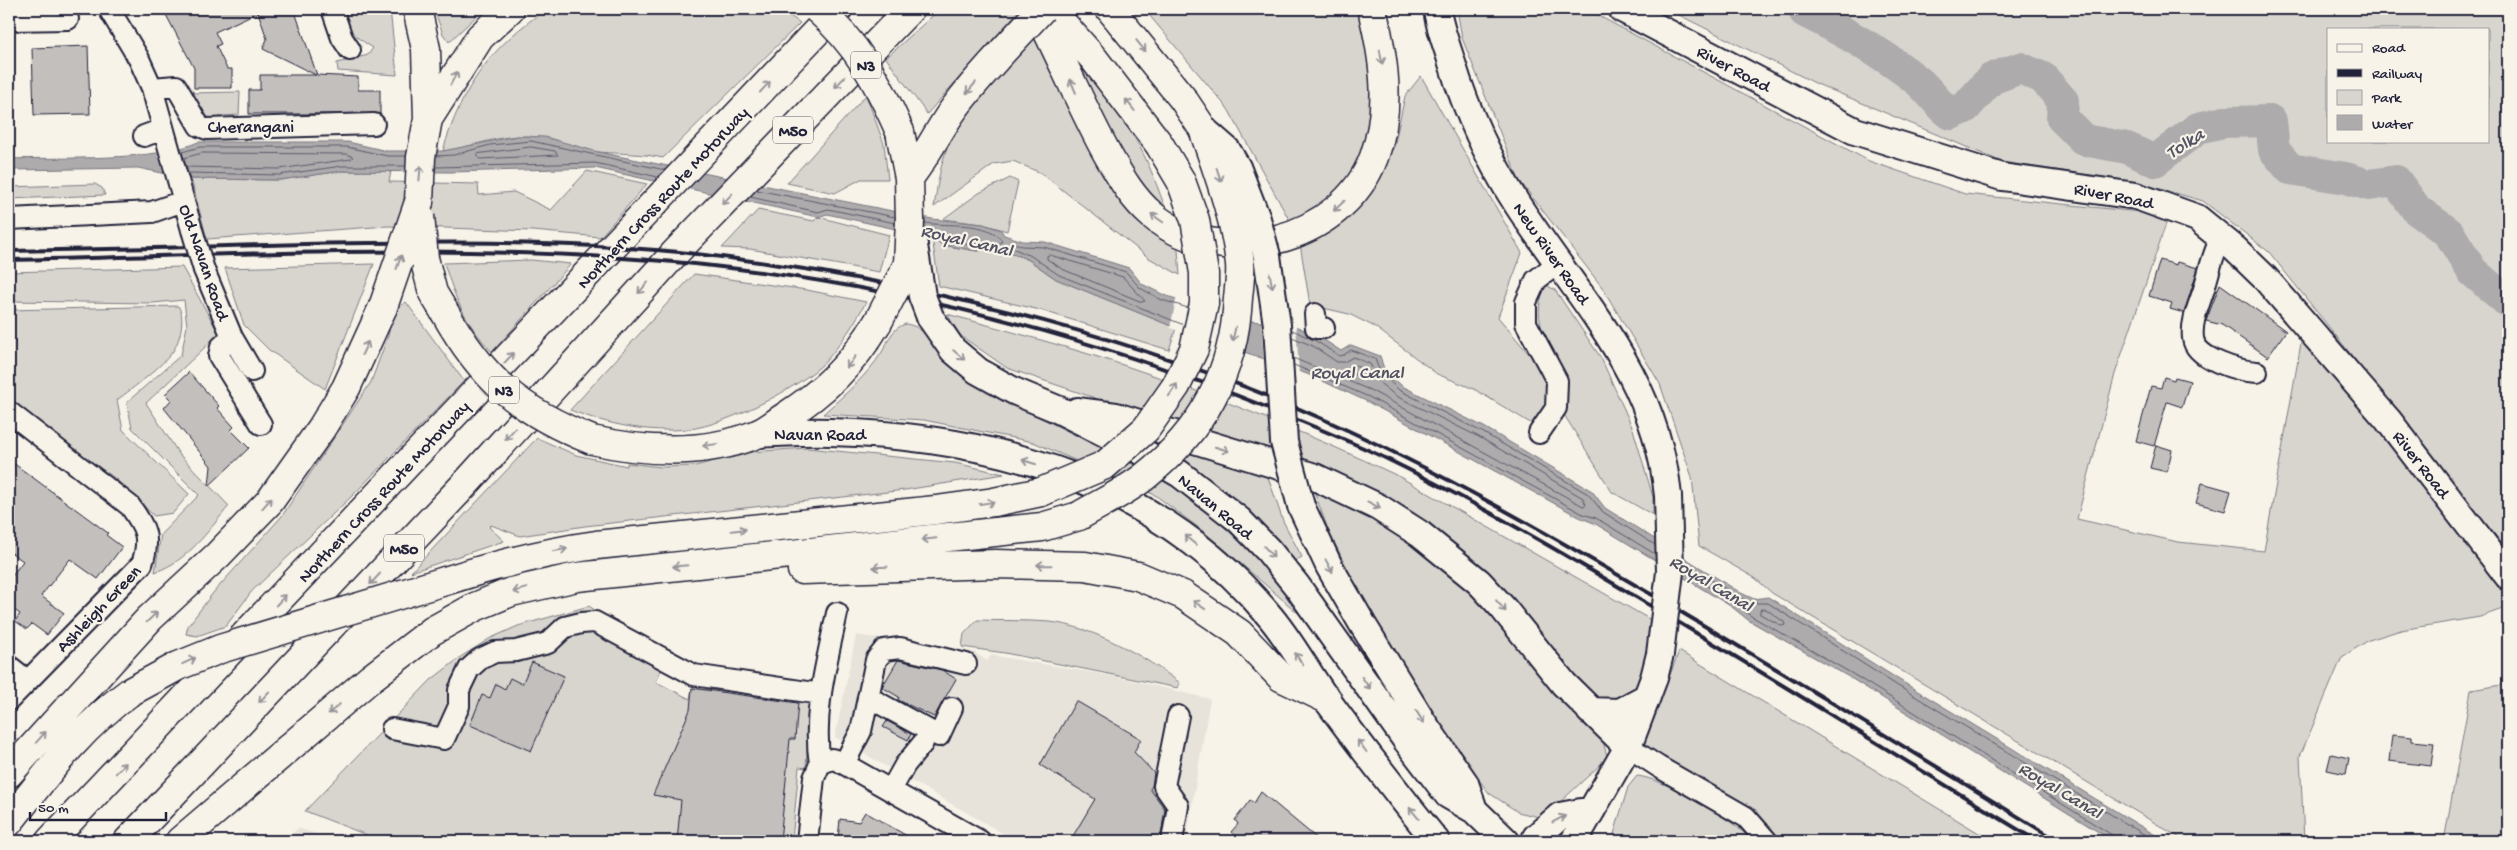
<svg xmlns="http://www.w3.org/2000/svg" width="2517" height="850" font-family="'Gochi Hand',sans-serif">
	<rect width="100%" height="100%" fill="#f7f3e8"/>
	<filter id="ink" filterUnits="userSpaceOnUse"><feTurbulence type="fractalNoise" baseFrequency=".02" numOctaves="2"/><feDisplacementMap in="SourceGraphic" scale="10" xChannelSelector="R" yChannelSelector="G"/><feConvolveMatrix kernelMatrix="1 2 1 2 8 2 1 2 1" color-interpolation-filters="sRGB"/></filter>
	<g filter="url(#ink)">
		<path fill="#e7e3db" d="M856,635l118,17 13,9 4,-6 127,22 92,22 -24,142h-170l-181,-104z
			M298,828l40,13h-53z"/>
		<path fill="#d8d5cf" stroke="#7d7c85" fill-rule="evenodd" d="M341,9h49l7,66 -59,-4 -1,-8 31,-8 5,-7 -24,-16z
			M434,9h50l-35,33 -6,-8z
			M547,9h233l20,14 -137,135c-21,-5 -42,-4 -64,-6 -28,-3 -52,-18 -82,-16 -26,2 -49,12 -74,15 18,-63 49,-106 104,-142z
			M940,9h80l-93,105 -41,-56z
			M1144,9h219l12,55 -6,82 -21,38 -27,26 -30,13 -63,-114z
			M1457,9h129l283,152 96,33 204,21 -54,159 -38,145 101,23 86,9 39,-219 109,135 96,126v14l-28,10 -79,13 -32,10 -27,17 -42,99 4,85h-119l-413,-248 -17,-15 -56,-32 -7,-69 -32,-93 -58,-97 -83,-107 -57,-142z
			M1667,9h841v542l-239,-299 -66,-51 -67,-19 -134,-20 -185,-78zM2328,29h160v112h-160z
			M1053,29c29,35 57,70 81,108 15,24 24,52 34,78l-31,-29z
			M1037,35l41,93 37,62 62,48 3,37 -31,-17 -108,-85 -28,-12 -19,3 -60,43c3,-18 5,-36 11,-53 16,-46 60,-84 92,-119z
			M1421,76l101,177 -24,64 56,67 -17,43 -63,-38 -37,-15 -62,-47 -26,-13 -39,-9 -10,-61 59,-40 35,-57 11,-51z
			M240,92l-1,23 -18,1 -7,4 -6,-3 -18,-24z
			M866,95l18,49 4,35h-27l-26,14 -48,-10z
			M342,171h49l-2,11 89,2 1,11 35,-3 37,18 36,-39 60,13 -47,53 -67,-6 -145,-5 -181,13 -16,-60 89,1z
			M1010,178l8,4 -11,49 -24,-7 -40,-5 36,-26z
			M95,184l7,4 3,7 -96,4v-12z
			M758,210l56,11 4,-4 71,18 -10,37 -129,-23 -28,-1z
			M932,237l10,8 35,6 23,-3 29,12 27,19 120,49 -7,22 -129,-40 -101,-24z
			M531,260l40,4 -79,88c-27,-30 -36,-51 -48,-89z
			M374,264l-49,125 -56,-39 -25,-25 -19,-57z
			M182,267l37,67 -73,69 33,51 50,52c-21,25 -41,55 -74,66l6,-38 38,-39 -67,-67 -5,-26 54,-47 6,-29 -3,-26 -31,3 -144,-2v-29z
			M694,274l113,16 59,12c-12,22 -25,42 -41,60 -26,26 -99,63 -136,67 -41,4 -80,-4 -119,-19z
			M1546,285l9,5 46,68 32,71 20,68v18l-41,-23 -49,-79c2,-10 6,-20 3,-31 -1,-5 -6,-12 -8,-17 -14,-27 -27,-50 -12,-80z
			M406,302l58,79 -111,114 -101,96 -26,35 -29,10 -11,-2 2,-8 25,-33 69,-77 89,-134 17,-46 5,-24z
			M178,306c8,10 2,35 -5,45 -10,15 -40,37 -56,49l6,30 66,64 -16,19 -19,3 -38,-37 -58,-41 -49,-41v-87z
			M947,314c59,16 118,32 176,51 93,31 186,69 275,111l253,144 -6,48 -11,27 -12,6 -31,-2 -137,-152 -318,-135 -129,-44 -46,-32z
			M906,324c21,3 25,22 38,36 7,8 16,14 24,21l214,108 83,75 40,55 -102,-88 -48,-36 -122,-53 -109,-22 -101,-6c21,-19 44,-38 59,-62 7,-11 9,-24 24,-28z
			M537,438l39,17 51,11v-3l34,4 34,-1 54,-14 58,-4 148,15 49,11 -99,16 -320,36 -65,10 -29,-11 -2,2 15,14 -93,31z
			M1185,449l82,25 16,47 19,36 -7,4 -38,-41 -81,-63z
			M1314,491l63,29 70,49 38,36 116,129 6,22 -7,9 -57,53 -25,-6 -29,-19 -37,-48 -59,-92 -38,-69 -26,-52z
			M589,606l17,12 61,37 -11,27 34,17 2,-11 118,12 -4,68 -7,-1 -7,74h-410l-77,-30 126,-131 31,-24 27,-17 29,-13z
			M977,620c24,1 49,0 73,2 44,5 96,35 130,61l-2,5 -173,-35 -43,-6 2,-13z
			M1679,651l313,190h-214l-12,-16 -124,-76z
			M2508,684v157h-64l27,-151z
			M1637,776c27,2 98,44 115,65h-140l16,-54z"/>
		<path fill="#aeabad" stroke="#76747f" d="M517,136l28,1 53,15 334,67 51,5 18,6 3,5 19,6 22,1 84,26 13,16 22,11 77,25 52,5 25,11 23,15 10,-6 29,11 4,13 18,17 82,41 108,64 13,17 136,85 13,6 14,-2 133,84 264,160h-52l-264,-164 -101,-57 -16,-13 -138,-84 -13,-5 -215,-117 -59,-27 -131,-46 -120,-49 -27,-19 -29,-12 -23,3 -35,-6 -10,-8 -105,-23 -9,3 -223,-49 -144,4 -109,-1 -62,9 -89,-1 -53,-11 -129,2v-11c48,-2 148,3 189,-17h150l39,9h56z"/>
		<path fill="#f7f3e8" d="M1177,296l64,21 -8,33 -63,-22z
			M1261,320l35,4 3,50 -35,-11z"/>
		<g fill="none" stroke-linecap="round" stroke-linejoin="round">
			<path stroke="#5a5969" stroke-width="1" d="M531,147l24,4 3,4 -78,4 -3,-2 1,-3z
				M182,152l18,-5h147l40,9h19
				M436,156l18,-1 36,-10 41,-4 134,29
				M184,158l18,-5 145,1 6,3 -2,2 -72,10 -93,-2
				M436,167l159,-4 63,14
				M188,173l91,2 63,-9h64
				M757,190l138,27
				M750,197l68,15 10,-3 67,14
				M925,230c8,2 13,8 20,11 18,5 37,4 55,2l2,-2c-14,-21 -54,-14 -77,-18
				M1050,255l73,22 22,24 -3,1 -80,-33 -15,-10v-3z
				M1184,325l-125,-50 -28,-19 -21,-9 -1,-3 3,-2 10,4 22,1 82,25 14,16 22,12 26,8
				M1292,330l24,11 23,15 5,-1 7,-5 24,9 5,13 19,18 83,42 106,62 15,18 52,33
				M1292,337l21,9 24,16h7l9,-5 17,7 11,20 15,12 83,41 104,61 3,7 -3,1 -211,-115 -79,-33
				M1294,365l75,32 214,117 13,4 59,36
				M1354,365l10,5 2,9 -18,-7v-3z
				M1684,563l55,34 14,6h15l130,83 257,155
				M1684,572l51,31 16,13 100,57 261,162 3,6
				M1761,609h5l18,13 1,3 -3,1 -22,-12z"/>
			<path stroke="#aeabad" stroke-width="32" d="M1805,9v3c40,20 78,41 113,69 12,10 19,23 33,33l14,-6 26,-29 29,-11 23,10 20,23 -1,17 22,22 43,8 28,13 43,-33 26,-6 47,-1 3,29 16,19 56,9 23,7 27,-4 21,29 32,23 23,38 36,31"/>
		</g>
		<path fill="#c2bfbd" stroke="#22223b" d="M163,9h131l23,66 41,2v13h22v24h-131v-24h11v-15h56l-53,-26 4,-10 -9,-27 -43,20 6,12 -5,2 11,23h5v19h-38v-20z
			M88,46l2,68 -56,1 -2,-67z
			M2160,260l16,5 1,-3 21,6 -14,45 -14,-4 2,-6 -23,-7z
			M2220,284l66,47 -18,26 -46,-32 -16,-4z
			M189,372l30,34 -2,2 17,19 -3,3 18,18 -40,38 2,-20 -47,-58 7,-8 -6,-6z
			M2164,377l10,3 1,-3 15,4 -8,26 -15,-5 -13,44 -18,-5 15,-55 10,2z
			M2156,445l16,5 -5,22 -17,-4z
			M9,460l99,73 -2,2 16,12 -24,32 -28,-20 -29,37 23,17 -17,22 -15,-11 -5,5 -12,-8 5,-7 -11,-8v-26l14,-19 -14,-10z
			M2202,483l29,8 -6,20 -29,-8z
			M898,660l44,10 14,9 -22,38 -36,-17 1,-3 -17,-10z
			M532,662l32,14 -33,75 -61,-26 12,-30 8,3 6,-14 9,5 5,-11 12,6z
			M692,688l106,15 -3,36h-5l-10,102h-103l4,-41 -28,-5 37,-85z
			M1076,701l65,38 -7,13 20,21 -2,13 -2,3 15,20 -5,32h-90l25,-42 -55,-34z
			M887,721l24,13 -3,6 -25,-13z
			M2392,735l20,2v4l22,2 -3,23 -42,-5z
			M2331,754l18,4 -3,16 -19,-4z
			M1261,792l59,49h-79l-10,-9 7,-8 -3,-4 15,-20 4,3z
			M865,812l51,29 -34,-4 -1,4 -43,-2 2,-20 19,3z"/>
		<g fill="none" stroke-linecap="round" stroke-linejoin="round">
			<defs>
				<path id="minor" d="M109,9l30,50 13,29 40,142
					M332,9l10,29 8,12
					M9,20l59,-1
					M152,88l24,-2 23,40 8,3 167,-5
					M144,136l19,-7
					M9,219l143,-7 31,-11
					M2221,238c-8,15 -12,34 -17,51 -5,16 -13,32 -11,49 2,21 46,33 64,34
					M204,270l28,67 20,34
					M1315,314l1,14h8
					M232,337l-11,10 -2,9 42,68
					M9,412l121,94c15,21 21,31 12,58l-133,136
					M1539,433l17,-25 1,-27 -31,-58v-21l10,-22 22,-17
					M9,666l19,15
					M868,697l71,39 13,-28
					M392,729l52,10 15,-33v-16l10,-21 11,-10 15,-7 21,-1 32,-8 17,-16 16,-4 14,-1 99,53 127,19
					M1628,747l31,20 87,50 21,24
					M820,764l12,-5 7,2 141,80
					M820,764c-8,-51 7,-102 17,-151
					M844,764l17,-33 15,-71 8,-10 16,-2 66,16
					M891,790l14,-25 18,-22
					M807,841l7,-63 6,-14
					M1172,841l6,-35 -14,-20 14,-70"/>
				<path id="major" d="M1437,9c2,18 10,37 15,54 15,50 37,97 65,141 63,97 139,170 151,292
					M1622,9l233,122 147,46 134,19 61,22 38,31 30,29 123,142 120,156
					M930,317l23,33 25,21 36,20 43,18 84,42 39,23 59,46 29,30 29,36 109,154 42,55 26,15 32,31
					M1077,411l39,5 199,61 63,30 42,27 59,48 24,26 61,76 64,63
					M758,434c24,-1 48,-3 72,-2 165,4 327,50 437,181 23,26 40,59 60,87 35,48 72,95 109,141
					M1301,506l28,60 34,59 61,99 41,59 9,27
					M1590,711l29,1 28,-15
					M1536,841v-4l24,-21 32,-6
					M1574,841l54,-94 26,-69 6,-24"/>
				<path id="highway" d="M417,9l9,40 2,70
					M1036,9c26,49 46,100 73,148 12,21 24,42 43,58 68,58 191,26 222,-58 18,-49 10,-99 -2,-148
					M1050,9l44,50 65,85
					M1110,9l73,90 20,30
					M900,132l9,46 1,43
					M909,178c16,-20 27,-43 42,-65 15,-22 34,-42 52,-62
					M419,202l2,-45 7,-38 52,-82 30,-28
					M424,258l9,35 11,18
					M592,440c53,12 113,15 165,-6 9,-3 18,-11 26,-16 42,-27 69,-53 95,-96
					M802,570l194,-6 89,2 53,10 45,19 56,38 42,44 46,22
					M445,581c50,-16 99,-29 151,-36l340,-35 58,-8 47,-10
					M9,773l140,-154 69,-64 52,-54 51,-72 25,-41 37,-81
					M9,822c37,-47 72,-95 121,-130
					M50,841l788,-832
					M128,841l340,-360 208,-229 234,-243
					M180,841l191,-163 61,-47 43,-24 36,-15 66,-15 465,-50 37,-11"/>
			</defs>
			<use href="#minor" stroke="#22223b" stroke-width="24"/>
			<use href="#major" stroke="#22223b" stroke-width="30"/>
			<use href="#highway" stroke="#22223b" stroke-width="31"/>
			<use href="#minor" stroke="#f7f3e8" stroke-width="20"/>
			<use href="#major" stroke="#f7f3e8" stroke-width="26"/>
			<use href="#highway" stroke="#f7f3e8" stroke-width="28"/>
			<path stroke="#22223b" stroke-width="4" d="M9,251c99,-2 197,-4 296,-7 125,-2 250,-4 374,8 216,23 447,80 646,168 114,51 222,113 329,176 136,80 270,163 404,245
				M9,260c231,-5 464,-19 695,5 194,21 387,71 567,144 37,15 74,30 110,47 95,46 185,99 275,153 128,76 254,155 381,232"/>
			<defs>
				<path id="minor-bridge" d="M192,230l12,40"/>
				<path id="major-bridge" d="M1203,129l24,21 10,17 20,52 10,37 10,69 7,117 17,64
					M913,239l9,57 8,21
					M1660,654l10,-82 -2,-76"/>
				<path id="highway-bridge" d="M817,9c40,34 62,75 83,123
					M1003,51l39,-42
					M420,216l4,42
					M383,307l36,-105
					M444,311c38,68 75,100 148,129
					M878,322l30,-58 2,-43
					M1041,492l64,-27 41,-36 30,-43 18,-37 10,-45v-31l-9,-53 -14,-39 -22,-37
					M1079,516c22,-13 46,-24 65,-39 59,-47 90,-104 94,-179 1,-11 3,-23 2,-34 -5,-47 -22,-91 -37,-135
					M130,692l48,-26 42,-17 225,-68"/>
			</defs>
			<use href="#minor-bridge" stroke="#22223b" stroke-width="24" stroke-linecap="butt"/>
			<use href="#major-bridge" stroke="#22223b" stroke-width="30" stroke-linecap="butt"/>
			<use href="#highway-bridge" stroke="#22223b" stroke-width="31" stroke-linecap="butt"/>
			<use href="#minor-bridge" stroke="#f7f3e8" stroke-width="20"/>
			<use href="#major-bridge" stroke="#f7f3e8" stroke-width="26"/>
			<use href="#highway-bridge" stroke="#f7f3e8" stroke-width="28"/>
		</g>
		<defs><path id="oneway-shaft" d="M-6 0H5M1.5-3L5.5 0L1.5 3" fill="none" stroke-width="1.6" stroke-linecap="round" stroke-linejoin="round" transform="scale(1.25)"/></defs>
		<g stroke="#97959a">
			<use href="#oneway-shaft" transform="translate(1141 46) rotate(51)"/>
			<use href="#oneway-shaft" transform="translate(1381 57) rotate(80)"/>
			<use href="#oneway-shaft" transform="translate(454 78) rotate(-62)"/>
			<use href="#oneway-shaft" transform="translate(840 82) rotate(134)"/>
			<use href="#oneway-shaft" transform="translate(1073 86) rotate(-113)"/>
			<use href="#oneway-shaft" transform="translate(765 87) rotate(-47)"/>
			<use href="#oneway-shaft" transform="translate(971 88) rotate(130)"/>
			<use href="#oneway-shaft" transform="translate(1130 105) rotate(-128)"/>
			<use href="#oneway-shaft" transform="translate(420 173) rotate(-85)"/>
			<use href="#oneway-shaft" transform="translate(1219 175) rotate(71)"/>
			<use href="#oneway-shaft" transform="translate(727 199) rotate(134)"/>
			<use href="#oneway-shaft" transform="translate(1339 206) rotate(137)"/>
			<use href="#oneway-shaft" transform="translate(1157 218) rotate(-145)"/>
			<use href="#oneway-shaft" transform="translate(399 262) rotate(-70)"/>
			<use href="#oneway-shaft" transform="translate(1271 281) rotate(81)"/>
			<use href="#oneway-shaft" transform="translate(643 288) rotate(132)"/>
			<use href="#oneway-shaft" transform="translate(1234 334) rotate(102)"/>
			<use href="#oneway-shaft" transform="translate(365 348) rotate(-65)"/>
			<use href="#oneway-shaft" transform="translate(959 355) rotate(40)"/>
			<use href="#oneway-shaft" transform="translate(509 358) rotate(-47)"/>
			<use href="#oneway-shaft" transform="translate(851 362) rotate(127)"/>
			<use href="#oneway-shaft" transform="translate(1173 390) rotate(-56)"/>
			<use href="#oneway-shaft" transform="translate(510 434) rotate(132)"/>
			<use href="#oneway-shaft" transform="translate(710 445) rotate(172)"/>
			<use href="#oneway-shaft" transform="translate(1222 449) rotate(17)"/>
			<use href="#oneway-shaft" transform="translate(1029 462) rotate(-163)"/>
			<use href="#oneway-shaft" transform="translate(267 503) rotate(-49)"/>
			<use href="#oneway-shaft" transform="translate(987 503) rotate(-8)"/>
			<use href="#oneway-shaft" transform="translate(1374 505) rotate(28)"/>
			<use href="#oneway-shaft" transform="translate(739 530) rotate(-6)"/>
			<use href="#oneway-shaft" transform="translate(929 539) rotate(174)"/>
			<use href="#oneway-shaft" transform="translate(1190 540) rotate(-140)"/>
			<use href="#oneway-shaft" transform="translate(560 550) rotate(-9)"/>
			<use href="#oneway-shaft" transform="translate(1269 552) rotate(49)"/>
			<use href="#oneway-shaft" transform="translate(1044 565) rotate(-179)"/>
			<use href="#oneway-shaft" transform="translate(680 566) rotate(175)"/>
			<use href="#oneway-shaft" transform="translate(1329 566) rotate(62)"/>
			<use href="#oneway-shaft" transform="translate(880 567) rotate(178)"/>
			<use href="#oneway-shaft" transform="translate(375 579) rotate(133)"/>
			<use href="#oneway-shaft" transform="translate(520 590) rotate(165)"/>
			<use href="#oneway-shaft" transform="translate(281 600) rotate(-47)"/>
			<use href="#oneway-shaft" transform="translate(1199 605) rotate(-146)"/>
			<use href="#oneway-shaft" transform="translate(1501 606) rotate(49)"/>
			<use href="#oneway-shaft" transform="translate(152 617) rotate(-44)"/>
			<use href="#oneway-shaft" transform="translate(1299 659) rotate(-124)"/>
			<use href="#oneway-shaft" transform="translate(189 661) rotate(-25)"/>
			<use href="#oneway-shaft" transform="translate(1366 683) rotate(55)"/>
			<use href="#oneway-shaft" transform="translate(264 697) rotate(133)"/>
			<use href="#oneway-shaft" transform="translate(334 709) rotate(140)"/>
			<use href="#oneway-shaft" transform="translate(1420 717) rotate(58)"/>
			<use href="#oneway-shaft" transform="translate(41 737) rotate(-48)"/>
			<use href="#oneway-shaft" transform="translate(1362 746) rotate(-127)"/>
			<use href="#oneway-shaft" transform="translate(121 768) rotate(-46)"/>
			<use href="#oneway-shaft" transform="translate(1414 813) rotate(-129)"/>
			<use href="#oneway-shaft" transform="translate(1559 819) rotate(-27)"/>
		</g>
	</g>
	<g text-anchor="middle" stroke-width="4.5" stroke-linejoin="round" paint-order="stroke">
		<g fill="#f7f3e8" stroke="#62616f" stroke-width="1">
			<rect x="851" y="51.5" width="30" height="27" rx="4"/>
			<rect x="773" y="116.5" width="40" height="27" rx="4"/>
			<rect x="489" y="376.5" width="30" height="27" rx="4"/>
			<rect x="384" y="534.5" width="40" height="27" rx="4"/>
		</g>
		<g font-size="16" font-weight="bold" fill="#22223b">
			<text x="866" y="71">N3</text>
			<text x="793" y="136">M50</text>
			<text x="504" y="396">N3</text>
			<text x="404" y="554">M50</text>
		</g>
		<g font-size="18" fill="#22223b" stroke="#f7f3e8">
			<text transform="translate(1734 68) rotate(28)" y="6">River Road</text>
			<text x="251" y="132">Cherangani</text>
			<text transform="translate(2114 195) rotate(11)" y="6">River Road</text>
			<text transform="translate(662 197) rotate(-47)" y="6">Northern Cross Route Motorway</text>
			<text transform="translate(1552 253) rotate(55)" y="6">New River Road</text>
			<text transform="translate(205 262) rotate(71)" y="6">Old Navan Road</text>
			<text x="820" y="440">Navan Road</text>
			<text transform="translate(2422 464) rotate(52)" y="6">River Road</text>
			<text transform="translate(383 491) rotate(-47)" y="6">Northern Cross Route Motorway</text>
			<text transform="translate(1216 506) rotate(40)" y="6">Navan Road</text>
			<text transform="translate(98 608) rotate(-46)" y="6">Ashleigh Green</text>
		</g>
		<g font-size="19" font-style="italic" fill="#535263" stroke="#f7f3e8">
			<text transform="translate(2184 142) rotate(-32)" y="7">Tolka</text>
			<text transform="translate(967 239) rotate(13)" y="7">Royal Canal</text>
			<text x="1357" y="378">Royal Canal</text>
			<text transform="translate(1712 582) rotate(31)" y="7">Royal Canal</text>
			<text transform="translate(2061 789) rotate(31)" y="7">Royal Canal</text>
		</g>
	</g>
	<rect width="2517" height="850" fill="none" stroke="#f7f3e8" stroke-width="30"/>
	<rect x="15" y="15" width="2487" height="820" fill="none" stroke="#22223b" stroke-width="2" filter="url(#ink)"/>
	<rect x="2327" y="28" width="162" height="115" fill="#f7f3e8" stroke="#a29fa3"/>
	<rect x="2337" y="44" width="25" height="8" fill="#f7f3e8" stroke="#a29fa3"/>
	<text x="2372" y="52" font-size="15" fill="#22223b">Road</text>
	<rect x="2337" y="69" width="25" height="8" fill="#22223b" stroke="#a29fa3"/>
	<text x="2372" y="78" font-size="15" fill="#22223b">Railway</text>
	<rect x="2337" y="90" width="25" height="15" fill="#d8d5cf" stroke="#a29fa3"/>
	<text x="2372" y="102" font-size="15" fill="#22223b">Park</text>
	<rect x="2337" y="115" width="25" height="15" fill="#aeabad" stroke="#a29fa3"/>
	<text x="2372" y="128" font-size="15" fill="#22223b">Water</text>
	<path d="M30 812v8h136v-8" fill="none" stroke="#22223b" stroke-width="2.5"/>
	<text x="38" y="812" font-size="15" fill="#22223b" stroke="#f7f3e8" stroke-width="4" paint-order="stroke">50 m</text>
</svg>
